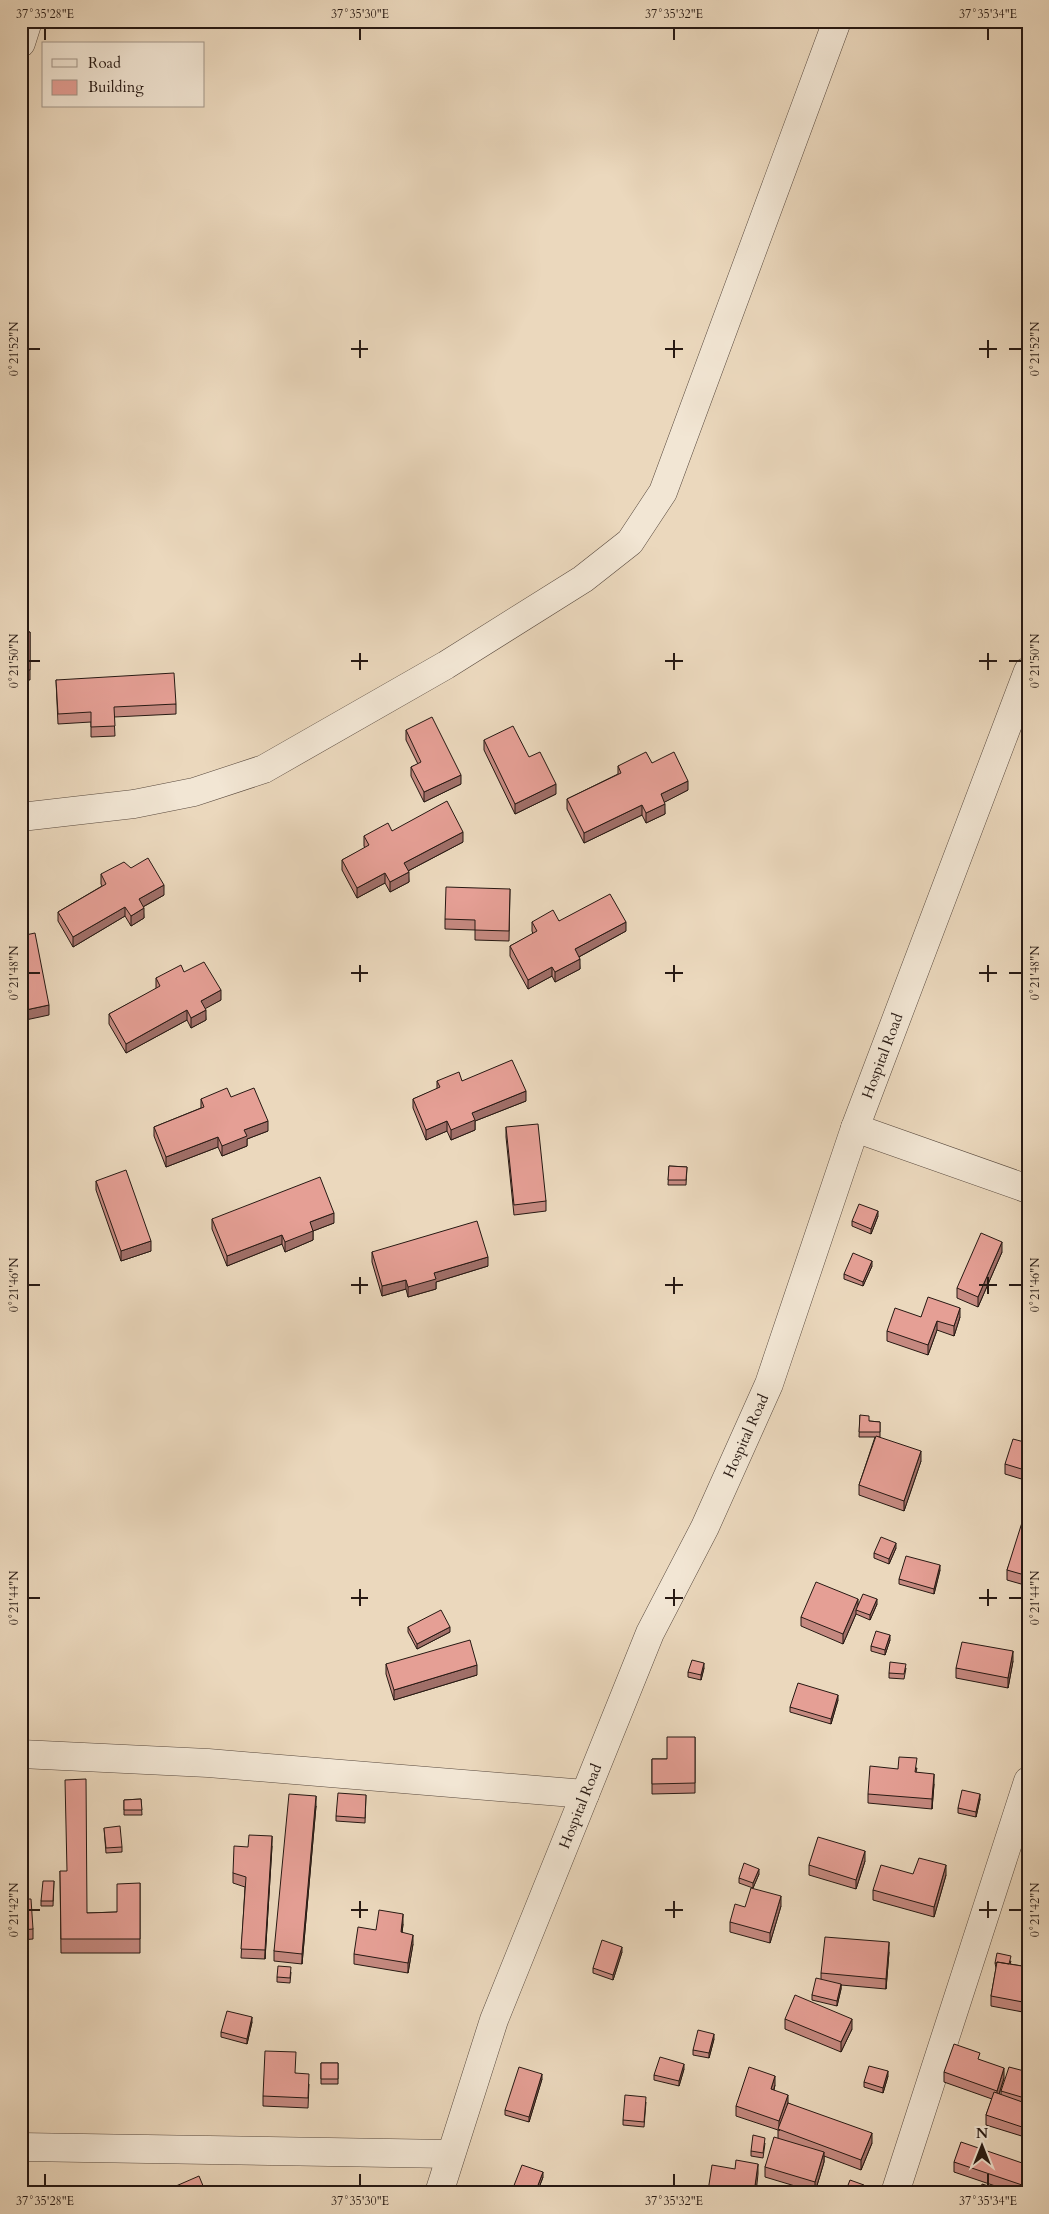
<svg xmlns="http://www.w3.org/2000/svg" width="1049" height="2214" font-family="Cardo,serif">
	<rect width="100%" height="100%" fill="#ebd8bd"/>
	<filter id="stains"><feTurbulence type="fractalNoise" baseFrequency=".004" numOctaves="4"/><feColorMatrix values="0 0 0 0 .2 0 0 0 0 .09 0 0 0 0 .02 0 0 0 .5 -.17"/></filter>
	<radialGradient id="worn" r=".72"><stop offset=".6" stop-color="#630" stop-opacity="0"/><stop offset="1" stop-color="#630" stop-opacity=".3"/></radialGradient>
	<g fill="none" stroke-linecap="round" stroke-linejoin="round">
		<defs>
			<g id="minor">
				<path d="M21,43l7,-22"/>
				<path d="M21,817l113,-13 60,-12 70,-23 182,-104 137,-86 47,-37 33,-50 174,-471"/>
				<path d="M855,1128l173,61"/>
				<path d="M21,1754l187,9 377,31"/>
				<path d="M21,2147l429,7"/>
				<path id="s1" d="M439,2193l55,-173 156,-387 55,-106 64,-143 86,-256 173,-457"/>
				<path d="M895,2193l133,-412"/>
			</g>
		</defs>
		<use href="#minor" stroke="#58493e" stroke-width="29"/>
		<use href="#minor" stroke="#f2e6d4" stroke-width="28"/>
	</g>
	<path fill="#c58980" stroke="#271913" d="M21,632h9v48h-9z
		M56,680l120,24v10l-62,3 1,19 -24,1v-15l-33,2z
		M406,730l55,54 -37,18 -13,-26v-9l7,-3 -12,-24z
		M484,740l72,54 -41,20 -31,-64z
		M652,763l36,27 -24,12 1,12 -19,9 -4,-8 -58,28 -17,-34v-10l51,-25v-8z
		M392,831l71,11 -55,29 1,11 -19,10 -5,-9 -28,15 -15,-28v-10l23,-12 -1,-2v-10z
		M101,874l63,21 -21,12 1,11 -13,8 -6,-10 -52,31 -15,-26v-9l44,-26 -1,-2z
		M510,889l-1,52 -34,-1v-10l-30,-1v-10z
		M559,921l67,10 -47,26 1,12 -25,13 -3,-6 -24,13 -18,-33v-10l23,-12 -1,-3v-9z
		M184,972l37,28 -16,8 1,12 -15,8 -4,-8 -61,33 -17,-29v-10l47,-25v-11z
		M437,1081h25l64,20 -51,20v9l-24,10 -4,-9 -21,9 -13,-32v-9l24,-10z
		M231,1097l37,34 -21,8v7l-25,10 -4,-9 -52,20 -12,-31v-9l47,-19v-9z
		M506,1127l40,74v10l-32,4 -8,-78z
		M669,1166l18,1 -1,18h-18z
		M96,1181l55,70 -30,10 -25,-71z
		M878,1216l-7,18 -19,-8v-5z
		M212,1219l122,4 -21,8v9l-28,12 -3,-8 -55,22 -15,-37z
		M372,1252l116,14 -52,16v7l-28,8 -2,-8 -24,7 -10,-34z
		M1002,1252l-24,55 -21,-9v-10z
		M872,1266l-9,20 -19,-7v-5z
		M921,1317h39l-6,19 -17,-6 -9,25 -41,-14v-10z
		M860,1415l9,6 11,1v15h-2l43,24 -17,50 -45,-16v-10l16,-48h-16z
		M1028,1443v38l-23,-7v-10z
		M1028,1514v72l-21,-6v-10z
		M896,1548l-7,16 -15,-6v-5z
		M940,1570l-6,24 -35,-10v-5z
		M858,1604h19l-7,16 -14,-6 -13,30 -42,-18v-9z
		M408,1627l42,5 -33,17 -9,-17z
		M890,1640l-5,15 -14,-4v-5z
		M1013,1661l-5,27 -52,-10v-10z
		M386,1664l91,11 -83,25 -8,-26z
		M704,1668l-3,12 -13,-3v-5z
		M906,1668l-2,11 -15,-1v-5z
		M838,1700l-7,24 -41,-12v-5z
		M695,1737v56l-43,1v-35h15z
		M917,1768l-1,4 18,12 -2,25 -64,-6v-9l30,-25z
		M366,1795l-1,28 -29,-2v-5z
		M141,1799l1,16h-18v-15z
		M980,1799l-4,18 -18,-4v-5z
		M316,1806l-14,158 -28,-3v-10z
		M104,1828l18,19v5l-16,1z
		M272,1846l-7,113 -24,-1 4,-71 -12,-4v-10l15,-26z
		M865,1861l-9,28 -47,-14v-10z
		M60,1871l27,42 30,-1 23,-29v70h-79z
		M759,1874l-6,14 -14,-5v-5z
		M946,1875l-12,42 -61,-17v-10z
		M54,1881l-1,25h-12v-5z
		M21,1899l12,30v10l-12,1z
		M781,1906l-11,37 -40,-11v-10z
		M403,1924l-1,9 11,11 -5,29 -54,-9v-10l22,-24z
		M622,1952l-9,28 -20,-7v-5z
		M889,1952l-3,37 -45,-4v4l-4,17 -25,-6v-5l9,-16v-6z
		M1011,1961l-1,3 18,3v46l-37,-7v-10l5,-28 -1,-5z
		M291,1972l-1,11 -13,-1v-5z
		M785,2019l67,10 -11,23 -56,-23z
		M252,2022l-5,22 -26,-7v-5z
		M714,2039l-5,19 -16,-3v-5z
		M980,2060l24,18 -5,16 2,1v-4l27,-19v66l-42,-13v-10l6,-16 -48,-17v-10z
		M321,2063h17v21h-17z
		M684,2069l-5,17 -25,-6v-5z
		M296,2073l13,11 -1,24 -45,-2v-10z
		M888,2076l-5,17 -19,-6v-5z
		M542,2079l-13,43 -24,-7v-5z
		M775,2085l-1,5 14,13 84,40 -11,27 -37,-14v6l-9,30 -50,-15v-10l13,-29v-8l-42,-14v-10z
		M646,2102l-2,25 -21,-2v-5z
		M765,2143l-2,15 -12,-2v-5z
		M954,2162l74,3v28h-12l-62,-21z
		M543,2177l-6,16h-24v-5z"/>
	<path fill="#a06f68" stroke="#271913" d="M461,775v9l-37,18v-10z
		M688,781v9l-27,14v-10z
		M556,784v10l-41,20v-10z
		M665,804v10l-19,9v-10z
		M642,805v10l-58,28v-10z
		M463,832v10l-59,31v-10z
		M409,872v10l-19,10v-10z
		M385,873v10l-28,15v-10z
		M164,885v10l-25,14v-10z
		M125,907v9l-52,31v-10z
		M144,908v10l-13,8v-10z
		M626,922v9l-51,28v-10z
		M580,959v10l-25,13v-10z
		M552,967v9l-24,13v-9z
		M221,990v10l-20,11v-10z
		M49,1005v10l-28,6v-10z
		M187,1010v10l-61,33v-9z
		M206,1010v10l-15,8v-10z
		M526,1091v10l-51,20v9l-24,10v-10l21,-17z
		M268,1121v10l-21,8v7l-25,10v-10l22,-16z
		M447,1121v10l-21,9v-10z
		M218,1137v10l-52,20v-10z
		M878,1211v5l-7,18v-5z
		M334,1213v10l-21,8v9l-28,12v-10l25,-20z
		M282,1235v9l-55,22v-10z
		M151,1241v10l-30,10v-10z
		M1002,1242v10l-24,55v-10z
		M488,1257v9l-52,16v7l-28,8v-10l26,-14z
		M872,1261v5l-9,20v-4z
		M406,1280v9l-24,7v-10z
		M960,1308v9l-6,19v-10z
		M937,1321v9l-9,25v-10z
		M921,1451v10l-17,50v-10z
		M896,1543v5l-7,16v-5z
		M940,1565v5l-6,24v-5z
		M858,1599v10l-2,1v4l-13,30v-10z
		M877,1599v5l-7,16v-5z
		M450,1627v5l-33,17v-5z
		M890,1635v5l-5,15v-5z
		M1013,1651v10l-5,27v-10z
		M704,1663v5l-3,12v-5z
		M477,1665v10l-83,25v-10z
		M838,1695v5l-7,24v-5z
		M934,1774v10l-2,25v-10z
		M980,1794v5l-4,18v-5z
		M316,1796v10l-14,158v-10z
		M272,1836v10l-7,113v-9z
		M865,1851v10l-9,28v-9z
		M946,1865v10l-12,42v-10z
		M759,1869v5l-6,14v-5z
		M781,1896v10l-11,37v-10z
		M403,1914v10l-2,18v-10z
		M413,1935v9l-5,29v-10z
		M889,1942v10l-3,37v-10z
		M622,1947v5l-9,28v-5z
		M841,1984v5l-4,17v-5z
		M252,2017v5l-5,22v-5z
		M852,2019v10l-11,23v-10z
		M714,2034v5l-5,19v-5z
		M684,2064v5l-5,17v-5z
		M1004,2068v10l-7,22v-9z
		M888,2071v5l-5,17v-5z
		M542,2074v5l-13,43v-5z
		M775,2076v9l-4,14v-10z
		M788,2095v9l-9,27v-10z
		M872,2133v10l-11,27v-10z
		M824,2152v10l-9,30v-10z
		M758,2164v10l-2,19h-2z
		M543,2172v5l-6,16h-2z"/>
	<path fill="#e59f95" stroke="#271913" d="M21,632h9v38h-9z
		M174,673l2,31 -62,3 1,19 -24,1v-15l-33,2 -2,-34z
		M432,717l29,58 -37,17 -13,-25 10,-5 -15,-32z
		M513,726l16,31 11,-5 16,32 -41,20 -31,-64z
		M646,752l6,11 22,-11 14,29 -27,13 4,10 -19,9 -4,-8 -58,28 -17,-34 54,-26 -3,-7z
		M447,801l16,31 -59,31 5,9 -19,10 -5,-9 -28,15 -15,-28 27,-15 -5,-9 24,-13 4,8z
		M148,858l16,27 -25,14 5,9 -13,8 -6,-9 -52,30 -15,-25 48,-28 -5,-10 23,-12 7,6z
		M446,887l64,2 -1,42 -34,-1v-10l-30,-1z
		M610,894l16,28 -51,27 5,10 -25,13 -3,-5 -24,13 -18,-34 27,-15 -5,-9 21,-12 6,11z
		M35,933l14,72 -28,6v-75z
		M204,962l17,28 -20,11 5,9 -15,8 -4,-8 -61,34 -17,-30 51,-28 -4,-8 25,-13 3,7z
		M512,1060l14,31 -54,22 3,7 -24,10 -4,-9 -21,9 -13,-31 27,-12 -3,-6 22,-9 3,9z
		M227,1088l4,9 23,-9 14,33 -24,9 3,6 -25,10 -4,-9 -52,20 -12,-30 50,-20 -3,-8z
		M538,1124l8,77 -32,4 -8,-78z
		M669,1166l18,1 -1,13h-18z
		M126,1170l25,71 -30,10 -25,-70z
		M320,1177l14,36 -24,9 3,9 -28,11 -3,-7 -55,21 -15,-37z
		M859,1204l19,7 -7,18 -19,-8z
		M477,1221l11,36 -54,16 2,6 -28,8 -2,-7 -24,6 -10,-34z
		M981,1233l21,9 -24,55 -21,-9z
		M853,1253l19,8 -9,21 -19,-8z
		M928,1297l32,11 -6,18 -17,-5 -9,24 -41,-14 8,-23 26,9z
		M860,1415l9,1v5l11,1v10h-21z
		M876,1436l45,15 -17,50 -45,-16z
		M1013,1439l15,4v28l-23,-7z
		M1025,1513l3,1v62l-21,-6z
		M881,1537l15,6 -7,16 -15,-6z
		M906,1556l34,9 -6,24 -35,-10z
		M816,1582l42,17 -15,35 -42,-17z
		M863,1594l14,5 -7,16 -14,-5z
		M441,1610l9,17 -33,17 -9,-17z
		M876,1631l14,4 -5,15 -14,-4z
		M470,1640l7,25 -83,25 -8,-26z
		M962,1642l51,9 -5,27 -52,-10z
		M692,1660l12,3 -3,12 -13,-3z
		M890,1662l16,2 -2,10 -15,-1z
		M798,1683l40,12 -7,24 -41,-12z
		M667,1737h28v46l-43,1v-25h15z
		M899,1757l18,1 -2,14 19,2 -2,25 -64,-5 2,-28 28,3z
		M86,1779l1,134 30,-1v-28l23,-1v56h-79l-1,-68h7l-2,-91z
		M962,1790l18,4 -4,18 -18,-4z
		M338,1793l28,2 -1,23 -29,-2z
		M289,1794l27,2 -14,158 -28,-3z
		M141,1799l1,11h-18v-10z
		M120,1826l2,21 -16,1 -2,-20z
		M249,1835l23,1 -7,114 -24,-1 5,-72 -13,-4 1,-27 14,1z
		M818,1837l47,14 -9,29 -47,-15z
		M919,1858l27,7 -12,42 -61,-17 8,-25 32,9z
		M744,1863l15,6 -6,14 -14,-5z
		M43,1881h11l-1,20h-12z
		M751,1888l30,8 -11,37 -40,-11 5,-18 10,3z
		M21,1899h10l2,30 -12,1z
		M379,1910l24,4 -2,18 12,3 -5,28 -54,-9 4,-27 18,3z
		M825,1937l64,5 -3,37 -65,-6z
		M602,1940l20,7 -9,28 -20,-7z
		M997,1953l14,3 -2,8 -12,-2v1h-2z
		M997,1962l31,5v36l-37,-7z
		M278,1966l13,1 -1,11 -13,-1z
		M816,1978l25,6 -4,17 -25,-6z
		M795,1995l57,24 -11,23 -56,-23z
		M227,2011l25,6 -5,22 -26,-7z
		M698,2030l16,4 -5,19 -16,-3z
		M954,2044l26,9 -2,6 26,9 -7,23 -53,-19z
		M265,2051l31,1 -1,21 14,1 -1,24 -45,-2z
		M660,2057l24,7 -5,17 -25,-6z
		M321,2063h17v16h-17z
		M869,2066l19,5 -5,17 -19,-6z
		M519,2067l23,7 -13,43 -24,-7z
		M749,2067l26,9 -4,13 17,6 -9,26 -43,-15z
		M1009,2067l19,5v27l-27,-8z
		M994,2092l34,12v25l-42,-14z
		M625,2095l21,2 -2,25 -21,-2z
		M788,2103l84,30 -11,27 -83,-31z
		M753,2135l12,3 -2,15 -12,-2z
		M774,2137l50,15 -9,30 -50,-15z
		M961,2142l67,23v22l-74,-25z
		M736,2160l22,4 -4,29h-36l-10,-2 4,-26 23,4z
		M522,2165l21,7 -8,21h-10l-12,-5z
		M199,2176l7,17h-27l-3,-7z
		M850,2180l14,5 -3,8h-16z
		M982,2184l13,4 -1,5h-14z"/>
	<path fill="none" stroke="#271913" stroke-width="2" d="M45,28v12M360,28v12M674,28v12M988,28v12M360,340v18M674,340v18M988,340v18M28,349h12M351,349h17M665,349h18M979,349h18M1009,349h13M360,653v17M674,653v17M988,653v17M28,661h12M351,661h17M665,661h18M979,661h18M1009,661h13M360,965v17M674,965v17M988,965v17M28,973h12M351,973h17M665,973h18M979,973h18M1009,973h13M360,1277v17M674,1277v17M988,1277v17M28,1285h12M351,1285h17M665,1285h18M979,1285h18M1009,1285h13M360,1589v17M674,1589v17M988,1589v17M28,1598h12M351,1598h17M665,1598h18M979,1598h18M1009,1598h13M360,1901v17M674,1901v17M988,1901v17M28,1910h12M351,1910h17M665,1910h18M979,1910h18M1009,1910h13M45,2174v12M360,2174v12M674,2174v12M988,2174v12"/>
	<g text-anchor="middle" stroke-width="5" stroke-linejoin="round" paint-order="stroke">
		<g font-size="15" fill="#271913" stroke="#f2e6d4">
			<text dy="5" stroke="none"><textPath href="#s1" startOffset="1222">Hospital Road</textPath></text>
			<text dy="5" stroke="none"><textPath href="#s1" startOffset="818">Hospital Road</textPath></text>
			<text dy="5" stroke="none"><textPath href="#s1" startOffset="412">Hospital Road</textPath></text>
		</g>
	</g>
	<rect width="1049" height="2214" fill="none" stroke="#ebd8bd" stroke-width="55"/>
	<rect x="42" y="42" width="162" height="65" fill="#f2e6d4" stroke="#a19487"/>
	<rect x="52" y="59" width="25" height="8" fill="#f2e6d4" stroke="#a19487"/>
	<text x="88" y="68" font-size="15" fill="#271913">Road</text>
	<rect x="52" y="80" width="25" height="15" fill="#e59f95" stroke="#a19487"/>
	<text x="88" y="92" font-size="15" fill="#271913">Building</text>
	<g transform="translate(982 2146)" stroke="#f2e6d4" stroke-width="4" paint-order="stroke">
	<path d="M0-4L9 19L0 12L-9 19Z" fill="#271913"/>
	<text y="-8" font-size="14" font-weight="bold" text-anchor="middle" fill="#271913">N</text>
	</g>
	<rect x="28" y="28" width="994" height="2158" fill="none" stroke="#271913" stroke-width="2"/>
	<g font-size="12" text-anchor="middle" fill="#271913">
		<text x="45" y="18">37°35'28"E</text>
		<text x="360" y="18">37°35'30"E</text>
		<text x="674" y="18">37°35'32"E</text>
		<text x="988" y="18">37°35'34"E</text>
		<text transform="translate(14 349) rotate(-90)" y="4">0°21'52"N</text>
		<text transform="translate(1035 349) rotate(-90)" y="4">0°21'52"N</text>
		<text transform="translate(14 661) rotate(-90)" y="4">0°21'50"N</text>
		<text transform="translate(1035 661) rotate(-90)" y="4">0°21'50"N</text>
		<text transform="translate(14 973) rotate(-90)" y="4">0°21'48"N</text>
		<text transform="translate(1035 973) rotate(-90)" y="4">0°21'48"N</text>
		<text transform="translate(14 1285) rotate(-90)" y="4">0°21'46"N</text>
		<text transform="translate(1035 1285) rotate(-90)" y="4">0°21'46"N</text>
		<text transform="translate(14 1598) rotate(-90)" y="4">0°21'44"N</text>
		<text transform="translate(1035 1598) rotate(-90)" y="4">0°21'44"N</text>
		<text transform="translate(14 1910) rotate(-90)" y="4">0°21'42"N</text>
		<text transform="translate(1035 1910) rotate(-90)" y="4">0°21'42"N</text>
		<text x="45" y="2205">37°35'28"E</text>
		<text x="360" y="2205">37°35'30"E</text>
		<text x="674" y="2205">37°35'32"E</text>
		<text x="988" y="2205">37°35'34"E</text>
	</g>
	<rect width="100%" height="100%" filter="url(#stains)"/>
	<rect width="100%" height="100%" fill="url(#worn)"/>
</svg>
